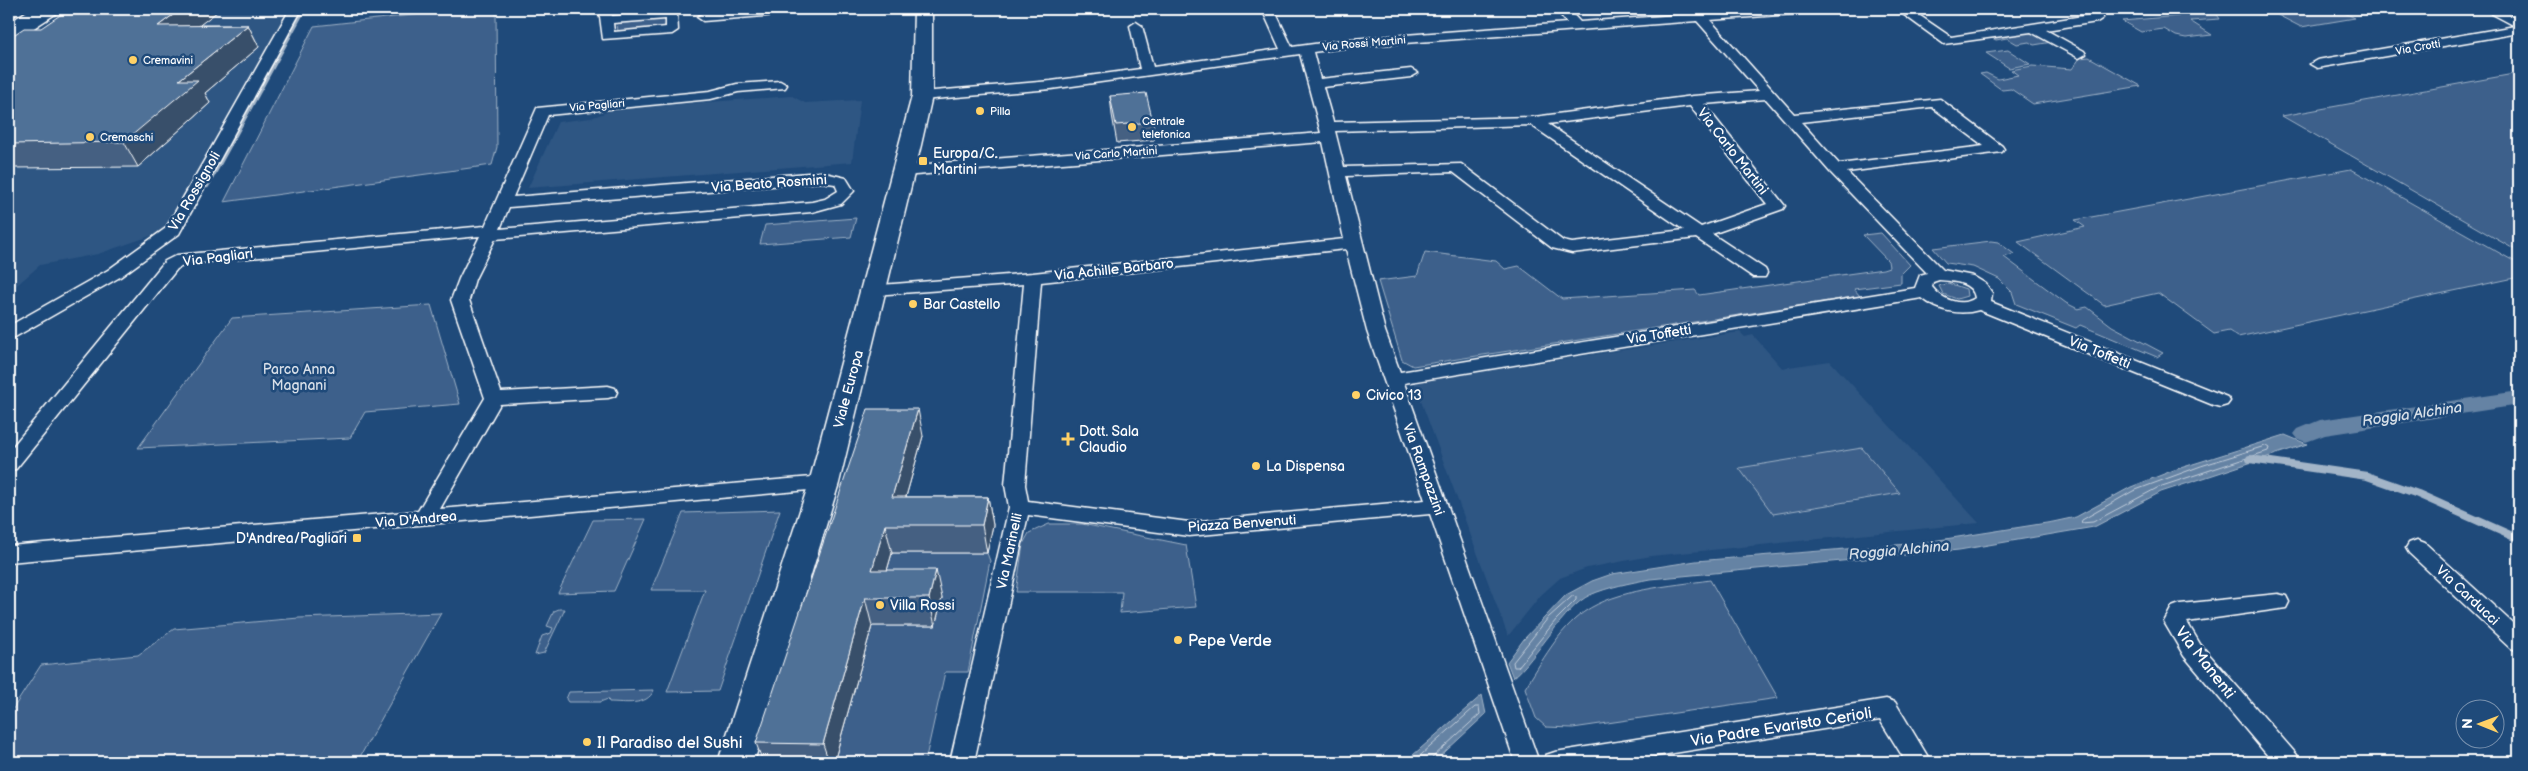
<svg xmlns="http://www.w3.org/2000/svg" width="2528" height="771" font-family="'Balsamiq Sans',sans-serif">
	<rect width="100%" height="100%" fill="#1f4a7a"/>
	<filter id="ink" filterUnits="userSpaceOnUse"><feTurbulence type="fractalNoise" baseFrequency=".02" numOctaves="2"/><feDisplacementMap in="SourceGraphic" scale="10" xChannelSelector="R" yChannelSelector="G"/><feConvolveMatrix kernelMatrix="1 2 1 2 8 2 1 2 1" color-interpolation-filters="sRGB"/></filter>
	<g filter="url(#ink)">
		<path fill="#2e5683" d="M72,9h217l-115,208 -15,16 -61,21 -58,11 -31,27v-241z
			M792,96l13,7 55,-3 -8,62 -324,26 30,-66 33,-4 24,-9z
			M1740,332l5,5 8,-2 29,33 48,-7 149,162 -328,33 -64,12 -27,10 -19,17 -33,41 -94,-254z"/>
		<path fill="#3c618b" stroke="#9eb0c5" d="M467,9h29l1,138 -5,18 -268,37 90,-176z
			M2167,9c16,0 45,-6 53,10l-30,2 22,14 -26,3 -10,-2 -12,-7 -23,3 -19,-11 57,-5z
			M2266,9h71l18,9 -54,9z
			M666,19l-1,8 -3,1 -44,4 -1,-9 3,-1z
			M2031,31l21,11 -18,3 -5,-3 -12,2 -10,-6 -11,2 -4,-2z
			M2008,50l22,14 -21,4 -23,-15z
			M2089,57l52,29 -108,18 -22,-15 -9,1 -22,-16 6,-1 12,6 20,-4 -7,-5 21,-4 40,3 8,-11z
			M2519,73v179l-237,-136z
			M2351,169l168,95v13l-281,60 -9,-6 -15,3 -56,-41 -54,12 -86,-63 67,-15 -10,-7z
			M856,218l-5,19 -91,7 5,-19z
			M1881,233l29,32 -9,9v9l-47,6 6,7 -447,70 -11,-6 -24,-79 39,-5 8,-24 71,9 9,8 14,-3 43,33 133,-9 4,5 184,-26 6,-2 -1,-6 -25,-26z
			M1991,241l7,1 16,12 -10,3 62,46 12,6 9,-2 25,19 51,27 -6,4 -77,-32 -4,3 -60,-24 -4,-12 -13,-13 -26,-12 -27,-4 -13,-15z
			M1948,283l18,6 1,7 -10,3 -14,-5 -4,-8z
			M431,305l29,99 -95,8 -15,26 -212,10 94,-130z
			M1862,448l38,45 -127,21 -34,-46z
			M780,510l-62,181 -51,1 38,-102h-54l32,-77z
			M646,519l-32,72 -56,2 35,-73z
			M1049,524h33l104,21 10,62 -76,6 2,-21h-106l7,-48 6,-11z
			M892,553h95l3,8 -22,111h-23l-20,90h-91l38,-136h64l-57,-28z
			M1710,580l68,118 -205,30 -27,-1 -10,-9 -11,-30c16,-25 34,-59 59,-76 33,-23 87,-26 126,-32z
			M559,609h6l-21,44 -9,2 7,-19 9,-3 2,-5 -6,-2 7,-15z
			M441,613l-84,149h-348v-47l32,-50 97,-10 36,-26 125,-11z
			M654,690c-7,17 -30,12 -45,12l-1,-3 -8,3h-32l-2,-3 3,-7z"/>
		<path fill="#6583a4" stroke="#a3b5c8" d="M2285,435l22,9 -146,48 -67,35 -135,23 -309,29c-20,4 -42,8 -60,16 -26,12 -53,63 -77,83l-6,-16 17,-23 42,-44 26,-14 20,-7 84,-13 224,-18 133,-21 23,-5 55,-30 43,-17z
			M1482,695l4,19 -52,48h-29z"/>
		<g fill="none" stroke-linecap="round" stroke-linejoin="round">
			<path stroke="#c1cddb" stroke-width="1" d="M2266,446l3,2 -1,3 -109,36 -66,35 -12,1 1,-3 51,-29 68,-25z
				M1573,596l3,1v3l-20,20 -38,47h-4l-1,-5 35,-44z
				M1413,762l62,-55h4l1,7 -47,43 -2,5"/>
			<path stroke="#a3b5c8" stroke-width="4.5" d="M207,186l97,-177"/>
			<path stroke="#a3b5c8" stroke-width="8" d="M2250,459l117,17 51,18 101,45"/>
			<path fill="#6583a4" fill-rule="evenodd" d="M2519,391v14l-194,30 -19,7 -8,-3 -4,-5 4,-5 22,-9z"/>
			<defs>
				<path id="street" d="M49,9h14l-54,35v-10z
					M290,9h12l-123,225 -59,43 -105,60 -6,1v-12l99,-56 58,-42z
					M599,9h12l1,7 49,-5 16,2 1,17 -6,4 -69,5zM666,19v8l-52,5 -1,-9z
					M757,9h49l-6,4 -97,8 -6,-4 6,-4z
					M1262,9h12l18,38 59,-8 216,-16 -11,-14h12l12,13 111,-8 -1,-5h10l4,4 57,-4h53l-6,4 -98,7 84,94 146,-15 62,47 2,3 -2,3 -155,20 96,98 30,6 13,8 6,9 -1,9 236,95 3,4 -3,4 -7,2 -7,-2 -234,-95c-20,6 -41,1 -57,-12l-518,85 135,379h-24l-85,-248 -241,22 -161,-21 -54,247h-24l59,-255 -4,-22 19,-201 -150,11 -6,-1 -3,-4 3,-4 165,-13 311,-34 -21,-97 -420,34 -8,-5 8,-5 418,-33 -21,-79 -249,35 -129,11 -7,-4 7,-4 129,-11 89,-12 -10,-43 6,-4 6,4 11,41 127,-18zM1697,21l62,70 -66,5 -159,21 -201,5 -10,-35 88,-10 7,-4 -7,-4 -91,10 -7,-27 38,-5zM1766,99l64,73 97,101 -7,2 -5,13 -515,84 -15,-41 -39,-155 107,-4 99,76 20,5 124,-15 57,39h12l2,-4 -2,-4 -53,-35 71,-25 2,-3 -81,-102zM1690,106l77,98 -66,23 -153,-103zM1932,107l52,39 -145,18 -38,-42zM1531,125l153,105 -112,13 -9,-2 -102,-77 -117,3 -9,-36zM1346,249l21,82 58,169 -236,22 -161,-21 -3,-16 16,-203zM1939,280c14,1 34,2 36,18 -14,10 -34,1 -43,-11l1,-5z
					M1896,9h14l41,28 138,-22 -7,-6h14l7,9 -6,4 -51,8 38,21 2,3 -7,4 -48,-26 -87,12z
					M2483,9h16l20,9v15l-202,35 -7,-4 7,-4 198,-34z
					M780,81l7,4 -2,3 -47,4 -27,7 -163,16 -35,82 308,-25 25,6 8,13 -13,13 -29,8 -317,27 -20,40 -6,21 32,92 107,-6 7,2 2,4 -2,4 -7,2 -108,6 -60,105 384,-33 7,2 3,5 -3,5 -822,74v-16l409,-35 67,-113 -34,-98 8,-21 21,-43 -293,28 -10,5 -161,200 -7,2v-20l156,-190 12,-6 308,-29 52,-118 173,-17 27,-7zM821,182l14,2 3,7 -13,8 -13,3 -312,27 9,-22z
					M2417,540l8,3 94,86v22l-8,-3 -102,-95 -3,-5 3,-5z
					M2278,594l8,2 3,6 -3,6 -99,14 13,22 97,111 3,7h-27l-89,-106 -20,-34 8,-15 8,-3z
					M1886,699l9,3 36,60h-25l-26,-42 -262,42h-75l3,-7 9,-3z"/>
				<path id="secondary" d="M30,9h21l-35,26 -7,2v-14z
					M914,9h18v87l-11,49 -82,338 -85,279h-36l91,-279 90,-338 13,-49z"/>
			</defs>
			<use href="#street" stroke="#fff" stroke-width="3"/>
			<use href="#secondary" stroke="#fff" stroke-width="3"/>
			<use href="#street" fill="#1f4a7a" fill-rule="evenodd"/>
			<use href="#secondary" fill="#1f4a7a" fill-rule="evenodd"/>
		</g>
		<path fill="#456182" stroke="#fff" d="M218,11l-19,14h49l11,22 -54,46 5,10 -72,64 -129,1v-130z
			M1110,96l43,26 1,18 -37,3 -5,-28z
			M923,436l-17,61h82l5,28 -6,28h-95l-5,17 55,28 -7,28h-63l-38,136h-71l-7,-19z"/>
		<path fill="#384f6a" stroke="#fff" d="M181,9h36l1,2 -48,37 -12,-22z
			M248,25l11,22 -54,46 5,10 -72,64 -14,-25 55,-62z
			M918,409l5,27 -25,89 -6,-28z
			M988,497l5,28 -6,28 -5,-28z
			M885,525l7,28 -13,45 -7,-28z
			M936,570l6,28 -7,28 -6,-28z
			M865,598l7,28 -38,136h-5l-6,-18z"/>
		<path fill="#507197" stroke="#fff" d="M69,9h112l-23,17 90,-1 -69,55h19l-74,62 -115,2v-106l15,-10h17z
			M1146,93l7,29 -37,3 -6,-29z
			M868,409h50l-26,88h96l-6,28h-97l-13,45h64l-7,28h-64l-42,146 -67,-1z"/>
	</g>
	<g fill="#ffd166" stroke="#1f4a7a" stroke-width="2">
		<circle cx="133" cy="60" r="5"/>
		<circle cx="980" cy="111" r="5"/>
		<circle cx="1132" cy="127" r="5"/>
		<circle cx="90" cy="137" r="5"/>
		<rect x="918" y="156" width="10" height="10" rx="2.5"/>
		<circle cx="913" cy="304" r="5"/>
		<circle cx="1356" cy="395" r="5"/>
		<path d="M1065.5 431.5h5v5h5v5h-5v5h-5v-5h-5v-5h5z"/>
		<circle cx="1256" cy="466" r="5"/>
		<rect x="352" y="533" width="10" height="10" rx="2.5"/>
		<circle cx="880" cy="605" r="5"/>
		<circle cx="1178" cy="640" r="5"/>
		<circle cx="587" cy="742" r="5"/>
	</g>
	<g text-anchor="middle" stroke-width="5" stroke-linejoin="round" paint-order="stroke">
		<g font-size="11" fill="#fff" stroke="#1f4a7a">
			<text transform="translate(1364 43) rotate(-5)" y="4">Via Rossi Martini</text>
			<text transform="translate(2418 47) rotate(-10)" y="4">Via Crotti</text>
			<text transform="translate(597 105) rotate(-5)" y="4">Via Pagliari</text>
			<text transform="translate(1116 153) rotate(-4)" y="4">Via Carlo Martini</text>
		</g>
		<g font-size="11" fill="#fff" stroke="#1f4a7a" text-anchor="start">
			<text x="143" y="64">Cremavini</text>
			<text x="990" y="115">Pilla</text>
			<text x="1142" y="125">Centrale<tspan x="1142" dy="13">telefonica</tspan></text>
			<text x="100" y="141">Cremaschi</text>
		</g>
		<g font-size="14" fill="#fff" stroke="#1f4a7a">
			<text transform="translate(1733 151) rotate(52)" y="5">Via Carlo Martini</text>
			<text transform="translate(769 183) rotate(-4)" y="5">Via Beato Rosmini</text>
			<text transform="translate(194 191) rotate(-60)" y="5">Via Rossignoli</text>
			<text transform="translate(218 257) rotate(-7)" y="5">Via Pagliari</text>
			<text transform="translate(1114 269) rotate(-6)" y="5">Via Achille Barbaro</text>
			<text transform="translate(1659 334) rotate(-9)" y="5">Via Toffetti</text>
			<text transform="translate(2100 352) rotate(22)" y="5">Via Toffetti</text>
			<text transform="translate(848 389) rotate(-75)" y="5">Viale Europa</text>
			<text transform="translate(1424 469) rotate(70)" y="5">Via Rampazzini</text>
			<text transform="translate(416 519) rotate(-5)" y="5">Via D'Andrea</text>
			<text transform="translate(1242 523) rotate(-4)" y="5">Piazza Benvenuti</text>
			<text transform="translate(1009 551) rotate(-78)" y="5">Via Marinelli</text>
			<text transform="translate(2468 595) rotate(43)" y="5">Via Carducci</text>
		</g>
		<g font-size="14" fill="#fff" stroke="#1f4a7a" text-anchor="start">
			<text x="933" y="158">Europa/C.<tspan x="933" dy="16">Martini</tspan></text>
			<text x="923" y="309">Bar Castello</text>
			<text x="1366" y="400">Civico 13</text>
			<text x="1079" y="436">Dott. Sala<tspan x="1079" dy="16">Claudio</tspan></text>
			<text x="1266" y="471">La Dispensa</text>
			<text x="347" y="543" text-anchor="end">D'Andrea/Pagliari</text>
			<text x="890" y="610">Villa Rossi</text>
		</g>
		<g font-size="14" fill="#d8dfe8" stroke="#1f4a7a">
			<text x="299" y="374">Parco Anna<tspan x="299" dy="16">Magnani</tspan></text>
		</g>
		<g font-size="15" font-style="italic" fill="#d8e0e8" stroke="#1f4a7a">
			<text transform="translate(2412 414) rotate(-8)" y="5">Roggia Alchina</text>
			<text transform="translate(1899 550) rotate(-5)" y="5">Roggia Alchina</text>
		</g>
		<g font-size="16" fill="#fff" stroke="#1f4a7a" text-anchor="start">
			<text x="1188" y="646">Pepe Verde</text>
			<text x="597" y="748">Il Paradiso del Sushi</text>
		</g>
		<g font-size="16" fill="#fff" stroke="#1f4a7a">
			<text transform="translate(2206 662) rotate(52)" y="6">Via Manenti</text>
			<text transform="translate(1781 726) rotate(-9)" y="6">Via Padre Evaristo Cerioli</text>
		</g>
	</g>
	<rect width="2528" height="771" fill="none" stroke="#1f4a7a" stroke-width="30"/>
	<rect x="15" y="15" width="2498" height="741" fill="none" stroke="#fff" stroke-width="2" filter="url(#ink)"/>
	<g transform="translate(2480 724) rotate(271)"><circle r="24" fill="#1f4a7a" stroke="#7992af"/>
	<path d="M0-4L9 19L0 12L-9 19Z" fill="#ffd166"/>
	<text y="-8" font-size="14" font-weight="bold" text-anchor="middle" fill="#ffffff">N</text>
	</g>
</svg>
